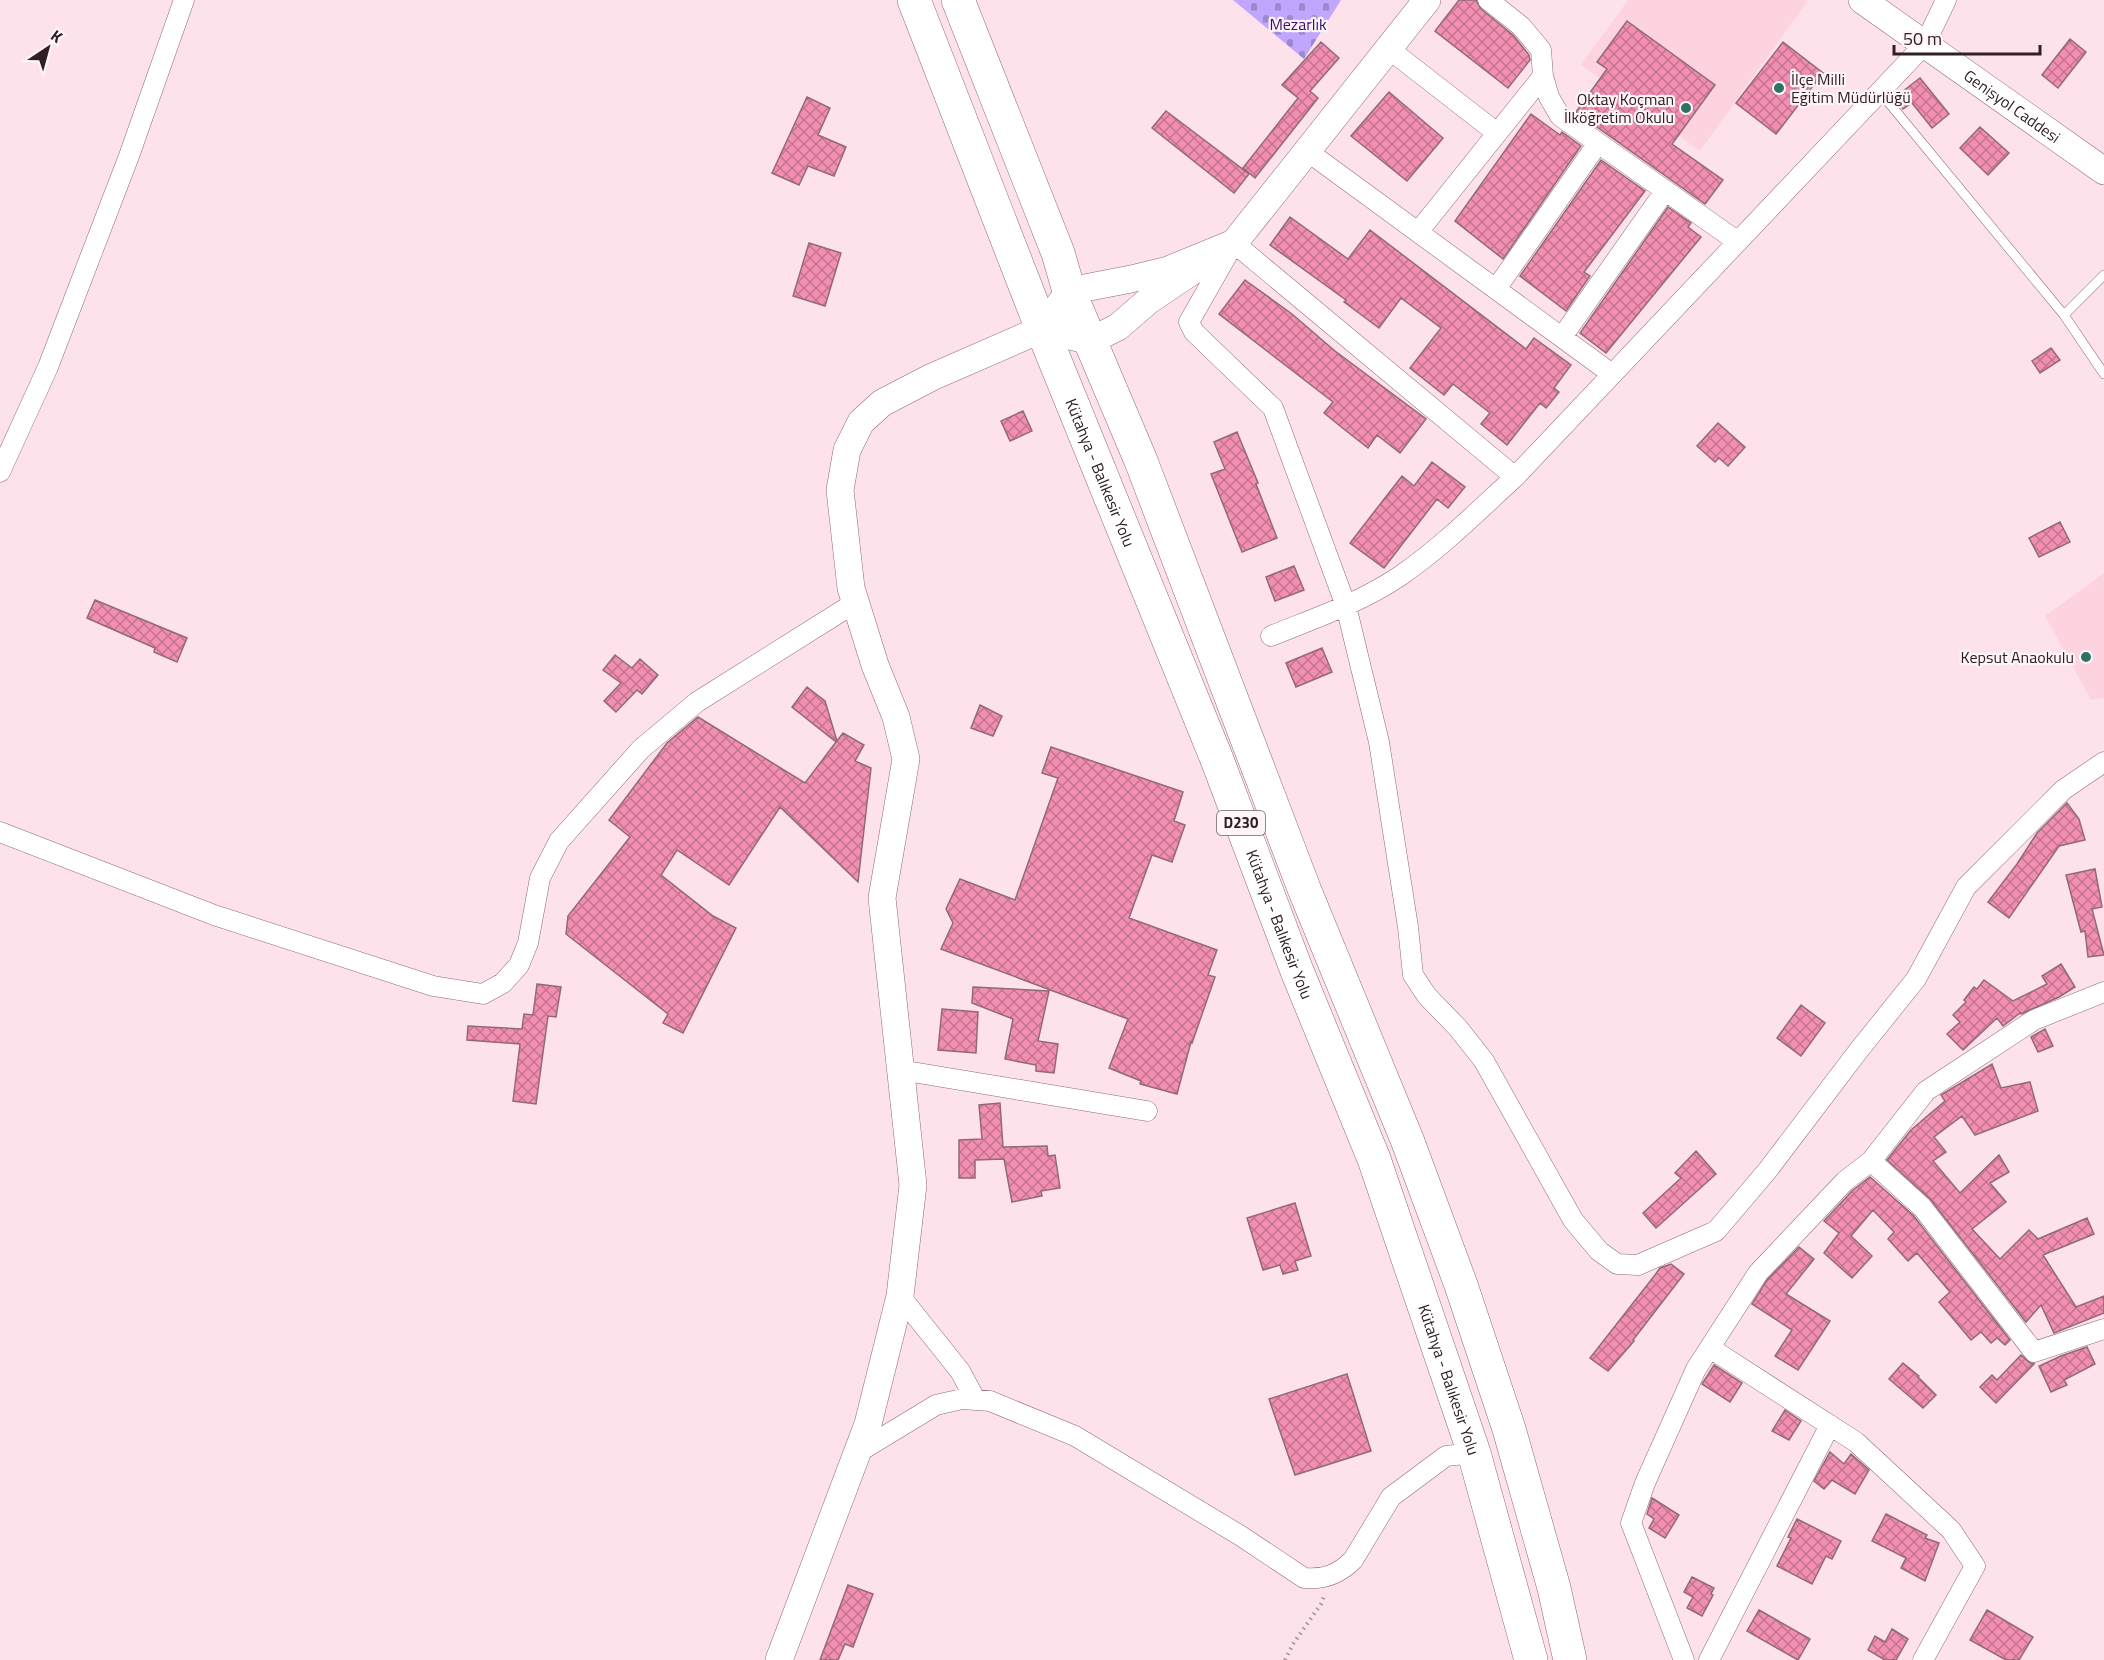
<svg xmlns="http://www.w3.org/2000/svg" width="2104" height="1660" font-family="'Titillium Web',sans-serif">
	<defs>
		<pattern id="cemetery-stones" width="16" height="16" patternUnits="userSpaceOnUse" patternTransform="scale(1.5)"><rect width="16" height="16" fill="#c1a6fd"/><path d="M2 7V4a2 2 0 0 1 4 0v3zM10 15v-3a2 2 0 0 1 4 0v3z" fill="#9d87cd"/></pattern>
		<pattern id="building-cross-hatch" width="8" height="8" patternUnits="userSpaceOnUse" patternTransform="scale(1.5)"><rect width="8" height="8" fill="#f28eb2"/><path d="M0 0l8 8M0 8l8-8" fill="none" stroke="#c47491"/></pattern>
	</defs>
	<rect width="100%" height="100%" fill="#fee2eb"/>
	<path fill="#fed3e0" d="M1628,0h177l2,2 -107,149 -119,-86z
		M2104,573v125l-13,2 -46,-84z"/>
	<path fill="url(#cemetery-stones)" d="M1233,0h108l-37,59z"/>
	<path fill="url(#building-cross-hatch)" stroke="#916a76" stroke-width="1.5" d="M1459,0h17l5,9 32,26 16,20 1,5 -22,28 -73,-57z
		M1627,21l88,64 -43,59 51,36 -18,24 -129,-92 31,-43 -10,-7z
		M2070,39l16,13 -28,36 -16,-13z
		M1321,42l18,16 -29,33 8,7 -63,80 -12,-10 55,-70 -16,-13z
		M1783,42l40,31 -47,61 -40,-31z
		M1920,78l29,36 -17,14 -20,-25 -9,6 -9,-11z
		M1389,92l54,46 -36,43 -56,-45z
		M807,97l23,11 -12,27 28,12 -12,29 -26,-10 -9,19 -27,-12z
		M1166,111l83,63 -15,19 -82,-65z
		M1531,114l29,21 2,-3 19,14 -78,113 -48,-38z
		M1980,127l29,26 -21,22 -28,-27z
		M1601,160l44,31 -61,81 6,4 -24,35 -46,-35z
		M1668,207l23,16 -3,4 13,10 -95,116 -26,-20z
		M1290,217l58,42 22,-29 156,119 8,-11 37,27 -17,23 5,4 -13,16 -6,-5 -33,42 -26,-21 9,-11 -37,-29 -9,11 -34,-27 31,-40 -40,-30 -22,30 -35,-26 2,-2 -76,-55z
		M809,243l32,10 -16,53 -32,-10z
		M1245,280l47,34 43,37 91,68 -26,34 -23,-18 -9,13 -23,-18 -21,-17 9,-11 -114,-88z
		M2051,348l9,12 -20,13 -8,-12z
		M1023,411l9,20 -22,10 -9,-20z
		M1718,423l27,24 -17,19 -9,-8 -4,4 -18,-16z
		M1237,432l21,51 -2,1 21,54 -35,14 -31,-78 14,-5 -11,-27z
		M1432,462l33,25 -17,21 -11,-9 -53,69 -34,-25 52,-67 12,10z
		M2060,522l10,20 -31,15 -10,-19z
		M1294,566l10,24 -29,11 -9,-24z
		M95,600l92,38 -10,24 -23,-10 1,-4 -68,-30z
		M1322,648l10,24 -36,15 -10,-24z
		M615,655l17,13 8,-9 18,16 -16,19 -5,-4 -21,22 -12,-11 17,-18 -18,-13z
		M807,687l18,14 12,40 6,-8 21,12 -9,16 16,7 -13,114 -78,-75 -51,78 -52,-35 -16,25 52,41 23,12 -53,105 -20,-10 5,-9 -102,-80 2,-18 62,-79 -21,-17 58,-77 31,-26 107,66 31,-41 -44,-35z
		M980,705l22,11 -9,20 -22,-8z
		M1051,747l132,45 -9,29 11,4 -13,37 -20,-7 -23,63 88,32 -9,25 7,2 -23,66 -1,-1 -14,52 -37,-10 1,-3 -32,-13 19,-49 -187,-70 12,-26 -7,-14 14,-30 55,21 43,-122 -16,-5z
		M2067,803l12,16 6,21 -26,6 -50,72 -21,-16 29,-38 20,-31z
		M2095,869l7,38 -10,2 12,46 -16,2 -3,-26 -4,1 -15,-57z
		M2061,964l14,23 -16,10 -38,17 -1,-1 -17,13 -6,-8 -34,32 -16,-16 13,-12 -7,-7 13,-13 -2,-2 10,-13 3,2 7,-9 29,21 34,-17 -5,-8z
		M537,984l24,3 -5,30 -8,-1 -12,88 -23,-3 7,-57 -53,-4 1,-14 54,3 2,-15 9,1z
		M973,987l76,4 -11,50 20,3 -4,29 -18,-2v-6l-31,-6 8,-40 -41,-16z
		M1801,1005l24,18 -24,33 -24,-18z
		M942,1009l36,3 -2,41 -38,-3z
		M2045,1029l8,17 -15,6 -7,-15z
		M1992,1064l9,24 29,-6 8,29 -63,24 -13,-19 -28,21 12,15 -13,9 27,32 39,-38 10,17 -19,11 16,19 -34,27 28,30 29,-29 9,9 49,-21 7,16 -51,21 33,52 28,-11v17l-50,20 -13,-28 -15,17 -95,-122 -44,-40 24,-30 34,-29 -4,-6z
		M1000,1103l3,44 44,-1 1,10 7,-1 5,33 -19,3 1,5 -30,6 -8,-43 -29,1v18h-16v-38l23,-1 -3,-34z
		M1696,1151l20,23 -60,54 -13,-15 38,-35 -6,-5z
		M1870,1177l43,38 97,125 -5,5 -8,-7 -6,5 -10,-11 -10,8 -32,-38 11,-10 -33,-39 -9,8 -20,-22 6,-7 -21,-22 -22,26 21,20 -20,22 -28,-25 15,-20 -15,-12 29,-31z
		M1295,1203l16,53 -16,5 3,9 -15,4 -3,-9 -17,5 -16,-52z
		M1799,1247l15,12 -28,35 44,27 -32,49 -23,-14 17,-26 -40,-26 15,-24z
		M1671,1264l13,10 -51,66 1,1 -26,30 -18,-13 65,-83 5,-7z
		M2087,1347l8,17 -31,16 3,5 -16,7 -12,-26 22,-10z
		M2021,1355l9,8 4,1 -38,39 -16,-16 12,-12 5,5z
		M1903,1363l16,13 -1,1 18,18 -13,13 -34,-29z
		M1714,1365l28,18 -12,19 -28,-18z
		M1347,1374l24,77 -76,24 -26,-76z
		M1785,1410l16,11 -12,19 -17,-9z
		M1830,1452l14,12 7,-10 18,16 -14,24 -23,-14 -8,9 -10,-8z
		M1652,1498l27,17 -14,23 -16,-10 5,-9 -7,-5z
		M1886,1514l41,21 -2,3 14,5 -14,38 -24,-13 5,-10 -34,-17z
		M1797,1519l44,22 -9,18 -6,-3 -14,28 -35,-18 14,-28 -3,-1z
		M1692,1577l22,11 -3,6 2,1 -11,21 -15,-8 6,-11 -9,-5z
		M848,1585l25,9 -20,53 -8,-3 -7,16h-18z
		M1759,1610l51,29 -12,21 -51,-29z
		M1987,1610l46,27 -14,23h-13l-36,-20z
		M1892,1629l16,10 -12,21h-11l-17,-10 7,-14 10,6z"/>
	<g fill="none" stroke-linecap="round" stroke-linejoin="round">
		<defs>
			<path id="lane" d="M1880,92l184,223 40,59
				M2064,315l40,-40"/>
			<path id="street" d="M1488,0l33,26 20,24 2,26 6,21 11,19 178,126
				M1389,49l108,84
				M1307,151l305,223
				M1418,232l125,-156
				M1496,289l102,-146
				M1562,337l103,-146
				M0,472l48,-105 81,-211 55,-156
				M1515,477l-281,-234 -45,79 5,10 79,76 73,198 33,136 29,185 5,48 14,21 31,32 26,33 89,159 26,31 18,13 21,1 78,-34 51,-60 92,-121 57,-71 50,-92 97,-97 41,-28
				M1271,636c44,-18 89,-33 129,-60 42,-29 78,-65 115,-99l410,-433 21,-44
				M0,832l214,83 219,71 50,8 20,-11 16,-18 9,-22 12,-65 19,-37 82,-92 56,-47 159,-100
				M900,1070l247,41
				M1871,1161l51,46 112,145 70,-23
				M900,1296l60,75 15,28
				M1710,1348l146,94 95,88 24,36 -52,94
				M857,1453l79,-48 26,-6 28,2 85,35 166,100 63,42c20,2 35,-4 49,-18l38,-63 55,-41 28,-3
				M1684,1660l-53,-137 14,-40 51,-114 62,-96 87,-92 26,-20 55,-70 108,-71 70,-28
				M1709,1660l121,-235"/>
			<g id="secondary">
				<path id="s1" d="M1862,0l242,171"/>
				<path d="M1042,329l48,12 28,-14 30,-26 86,-58 193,-243"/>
				<path d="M779,1660l89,-236 32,-128 13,-111 -31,-287 24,-139 -10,-42 -21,-52 -24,-77 -11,-98 7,-40 14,-28 21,-19 50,-26 110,-48 27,-38 62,-12 37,-9 66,-27"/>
			</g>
			<g id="highway">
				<path id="s2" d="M914,0l128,329 174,428 81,214 77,188 100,294 57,207"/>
				<path d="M958,0l100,253 11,38 72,170 164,430 103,251 53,143 48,144 45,159 16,72"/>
			</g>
		</defs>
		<use href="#lane" stroke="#906976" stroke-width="10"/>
		<use href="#street" stroke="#906976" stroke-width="21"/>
		<use href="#secondary" stroke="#906976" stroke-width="28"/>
		<use href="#highway" stroke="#906976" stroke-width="34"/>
		<path stroke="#a68f96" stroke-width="4" stroke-dasharray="1.5 4.5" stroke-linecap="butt" d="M1285,1660l8,-16 28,-40 3,-8"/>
		<use href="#lane" stroke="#fff" stroke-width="9"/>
		<use href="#street" stroke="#fff" stroke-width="20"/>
		<use href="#secondary" stroke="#fff" stroke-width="27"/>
		<use href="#highway" stroke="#fff" stroke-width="33"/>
	</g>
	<g fill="#2f7265" stroke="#fef5f8" stroke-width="2">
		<circle cx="1779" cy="88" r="6"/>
		<circle cx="1686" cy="108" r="6"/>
		<circle cx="2086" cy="657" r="6"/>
	</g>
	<g text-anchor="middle" stroke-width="4.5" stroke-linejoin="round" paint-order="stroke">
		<rect fill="#fef5f8" stroke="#6e6064" stroke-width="1.5" x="1217" y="811" width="48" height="24" rx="4.5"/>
		<g font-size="15" font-weight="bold" fill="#302025">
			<text x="1241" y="828">D230</text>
		</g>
		<g font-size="16" fill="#3c0d70" stroke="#fef5f8">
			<text x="1298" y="30">Mezarlık</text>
		</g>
		<g font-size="16" fill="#302025" stroke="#fef5f8" text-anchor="end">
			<text x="1791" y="85" text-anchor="start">İlçe Milli<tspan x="1791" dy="18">Eğitim Müdürlüğü</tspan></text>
			<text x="1674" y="105">Oktay Koçman<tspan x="1674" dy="18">İlköğretim Okulu</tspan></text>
			<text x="2074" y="663">Kepsut Anaokulu</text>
		</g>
		<g font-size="16" fill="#302025" stroke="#fef5f8">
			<text dy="6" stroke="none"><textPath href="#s1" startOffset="184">Genişyol Caddesi</textPath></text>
			<text dy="6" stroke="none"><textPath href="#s2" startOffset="508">Kütahya - Balıkesir Yolu</textPath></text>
			<text dy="6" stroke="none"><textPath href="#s2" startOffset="994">Kütahya - Balıkesir Yolu</textPath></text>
			<text dy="6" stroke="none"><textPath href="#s2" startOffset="1480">Kütahya - Balıkesir Yolu</textPath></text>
		</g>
	</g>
	<g transform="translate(48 48) rotate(36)" stroke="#fef5f8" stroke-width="4.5" paint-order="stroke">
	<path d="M0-4.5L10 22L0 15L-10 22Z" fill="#302025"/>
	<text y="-9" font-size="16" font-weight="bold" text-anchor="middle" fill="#302025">K</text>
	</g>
	<path d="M1894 45v9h146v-9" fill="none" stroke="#302025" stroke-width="3"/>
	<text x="1903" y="45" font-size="18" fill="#302025" stroke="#fef5f8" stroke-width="4.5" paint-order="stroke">50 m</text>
</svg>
